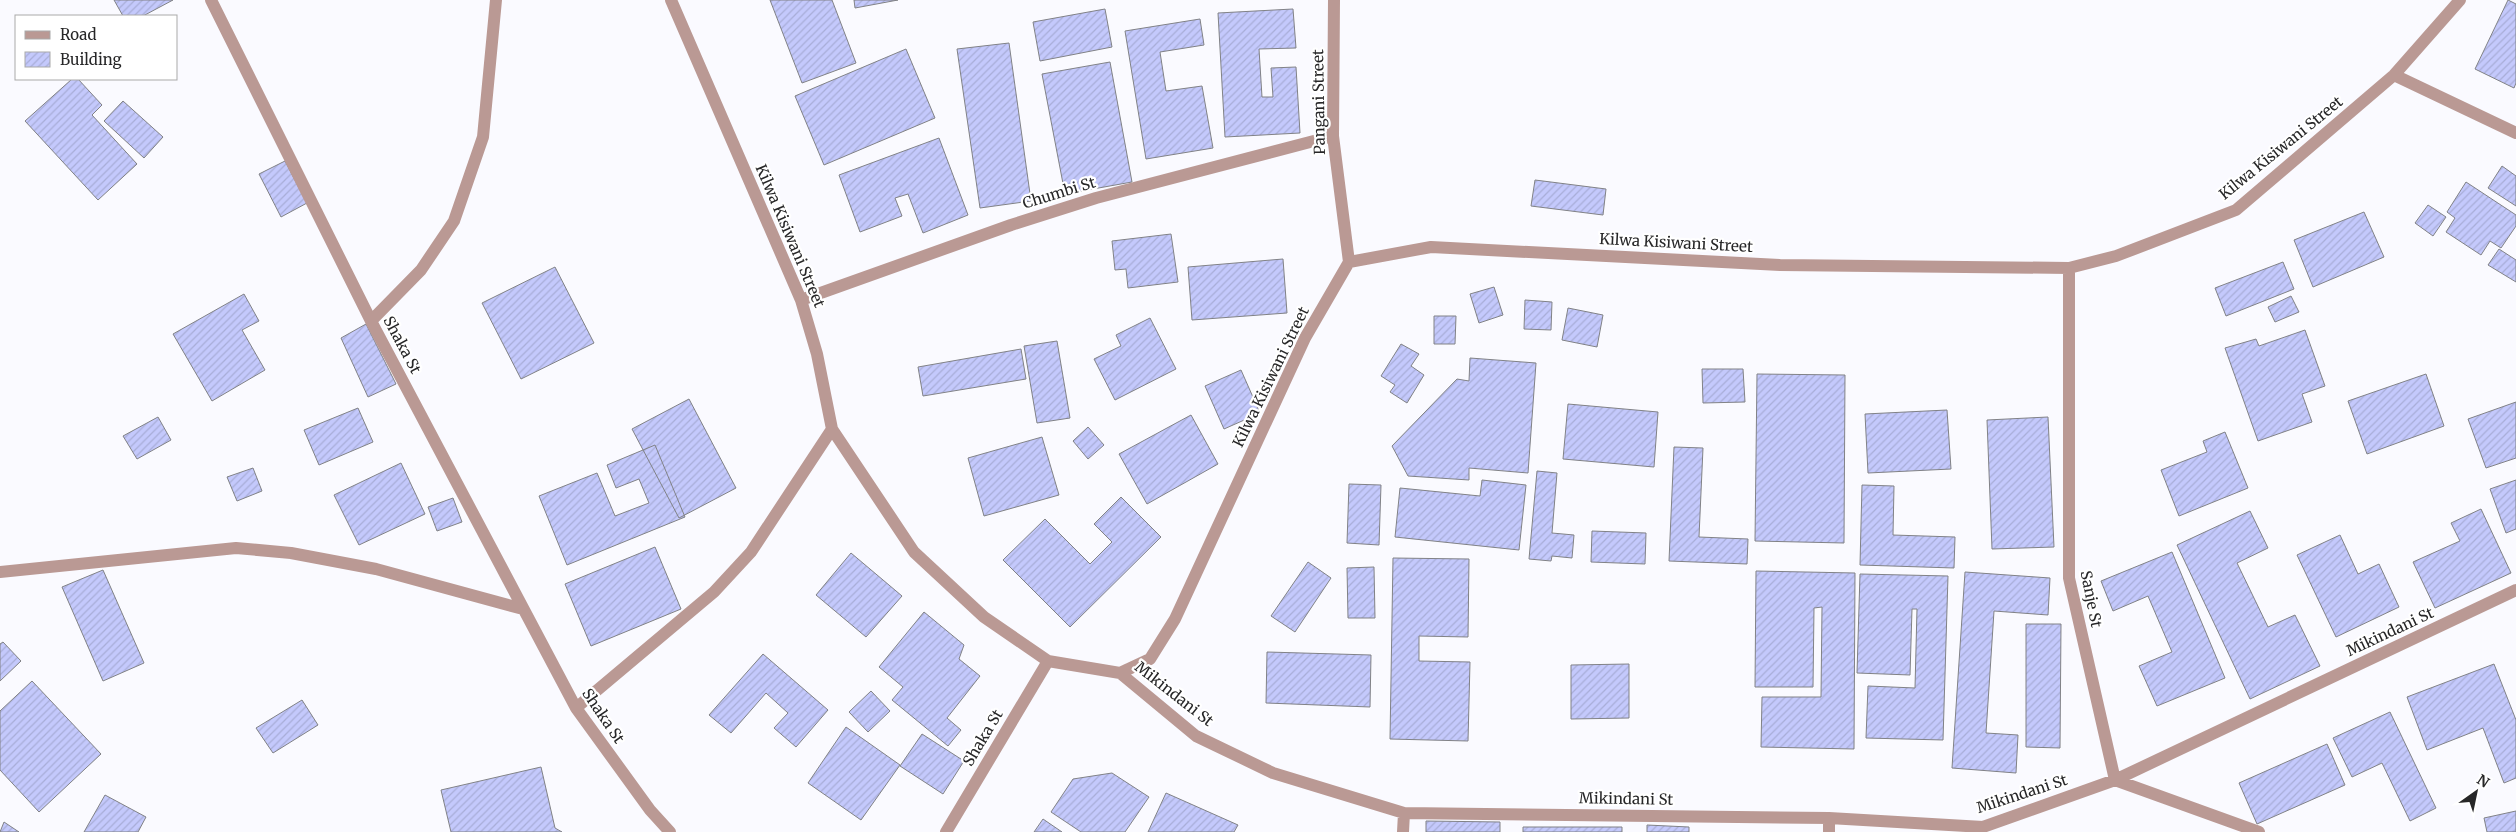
<svg xmlns="http://www.w3.org/2000/svg" width="2516" height="832" font-family="Merriweather,serif">
	<defs>
		<pattern id="building-hatch" width="6" height="6" patternUnits="userSpaceOnUse" patternTransform="scale(1.25)"><rect width="6" height="6" fill="#c4c9fc"/><path d="M-1 1l2-2M0 6l6-6M5 7l2-2" fill="none" stroke="#a8add8"/></pattern>
	</defs>
	<rect width="100%" height="100%" fill="#fafaff"/>
	<path fill="url(#building-hatch)" stroke="#818286" d="M114,0h59l-30,16h-20z
		M770,0h62l24,63 -54,20z
		M854,0h44l-43,8z
		M2508,0l8,4v79l-2,5 -39,-19z
		M1105,9l7,38 -72,14 -7,-39z
		M1293,9l3,39 -37,1 3,48h11l-2,-29 25,-1 4,66 -75,4 -7,-124z
		M1200,19l4,26 -44,7 6,39 36,-5 11,62 -67,11 -21,-128z
		M1009,43l22,158 -51,7 -23,-159z
		M906,49l29,69 -111,47 -29,-69z
		M1110,62l22,120 -67,12 -23,-120z
		M72,79h6l24,26 -10,10 45,49 -39,36 -73,-79z
		M123,101l40,36 -19,21 -40,-37z
		M939,138l29,77 -45,18 -15,-39 -13,4 7,18 -42,16 -21,-57z
		M285,161l22,42 -26,14 -22,-43z
		M2502,166l14,10v30l-28,-18z
		M1535,180l71,9 -3,26 -72,-9z
		M2466,182l50,33v11l-15,22 -11,-7 -9,14 -35,-23 9,-14 -8,-6z
		M2428,205l18,12 -13,19 -18,-13z
		M2364,212l20,45 -71,30 -19,-47z
		M1171,234l7,48 -50,6 -2,-19 -11,1 -3,-29z
		M2499,249l17,11v22l-28,-17z
		M1283,259l4,54 -95,7 -4,-53z
		M2283,262l11,27 -68,27 -11,-28z
		M555,267l39,76 -73,36 -39,-76z
		M1494,287l9,28 -24,8 -9,-29z
		M244,294l15,27 -17,9 23,40 -53,31 -39,-67z
		M2291,296l8,16 -24,10 -7,-15z
		M1525,300l27,2 -1,28 -27,-1z
		M1568,308l35,7 -6,32 -35,-7z
		M1434,316h22l-1,28h-21z
		M1150,318l26,51 -61,31 -21,-41 27,-13 -5,-11z
		M366,324l30,60 -28,13 -27,-59z
		M2305,330l20,56 -23,8 10,28 -54,19 -33,-93 31,-9 3,7z
		M1057,341l13,77 -33,5 -13,-77z
		M1401,344l18,10 -8,12 13,9 -17,28 -17,-11 5,-7 -14,-9z
		M1021,349l5,30 -103,17 -5,-29z
		M1470,358l66,5 -8,110 -59,-5v12l-61,-4 -16,-30 65,-67 12,2z
		M1702,369h41l2,33 -42,1z
		M1241,370l19,43 -36,16 -19,-43z
		M1757,374l88,1 -1,168 -89,-2z
		M2426,374l18,52 -77,28 -19,-53z
		M689,399l47,89 -57,30 -47,-89z
		M2516,402v56l-30,10 -18,-49z
		M1568,404l90,8 -4,55 -91,-8z
		M358,408l15,34 -54,23 -15,-35z
		M1947,410l4,59 -83,4 -3,-59z
		M1191,415l27,49 -71,40 -28,-50z
		M158,417l13,23 -34,19 -14,-23z
		M2048,417l6,130 -62,2 -5,-129z
		M1088,427l16,18 -16,14 -15,-18z
		M2225,432l23,56 -69,28 -18,-46 46,-18 -4,-11z
		M1042,437l17,58 -75,21 -16,-58z
		M655,445l30,72 -118,48 -28,-69 58,-23 18,43 34,-13 -10,-24 -23,9 -9,-23z
		M1674,447l29,1 -4,89 49,2 -1,25 -78,-3z
		M401,463l24,51 -66,31 -25,-50z
		M253,468l9,23 -25,10 -10,-24z
		M1537,471l20,2 -5,60 22,2 -2,23 -20,-2 -1,5 -22,-2z
		M1482,480l44,5 -7,65 -124,-13 5,-49 80,8z
		M2516,480v49l-10,4 -16,-44z
		M1349,484l32,1 -2,60 -32,-2z
		M1862,485l32,1 -1,49 62,2 -1,31 -94,-3z
		M1121,497l40,40 -91,90 -67,-67 42,-41 45,45 22,-22 -18,-18z
		M453,498l9,24 -25,9 -9,-24z
		M2481,509l30,64 -76,35 -22,-46 47,-21 -9,-18z
		M2250,511l18,37 -31,15 31,64 27,-12 25,51 -70,33 -73,-154z
		M1592,531l54,2 -1,31 -54,-2z
		M2340,535l18,39 21,-10 20,43 -63,30 -39,-82z
		M655,547l26,62 -90,37 -26,-62z
		M2172,552l53,126 -68,28 -18,-40 33,-14 -24,-56 -35,15 -12,-30z
		M851,553l51,43 -36,41 -50,-42z
		M1393,558l76,1 -1,78 -49,-1v25l51,1 -2,79 -78,-2z
		M1308,562l23,16 -36,54 -24,-16z
		M1374,567l1,51h-27l-1,-50z
		M103,570l41,93 -41,18 -41,-94z
		M1756,571l99,2 -1,176 -93,-2 1,-50h59l1,-90 -8,1 -1,79h-58z
		M1965,572l85,6 -2,37 -54,-4 -8,122 32,2 -2,38 -64,-5z
		M1860,574l88,2 -5,164 -77,-2 2,-52 47,2 2,-79h-5l-2,66 -53,-2z
		M924,612l40,33 -5,14 21,17 -33,42 14,12 -13,16 -56,-46 11,-13 -24,-20z
		M2026,624h35l-1,124 -34,-1z
		M3,642l18,19 -21,20v-37z
		M1267,652l104,3 -1,52 -104,-4z
		M763,654l65,56 -32,37 -22,-19 14,-15 -22,-20 -35,40 -22,-18z
		M1629,664v54l-58,1v-54z
		M2494,664l22,56v58l-12,5 -21,-55 -56,22 -20,-53z
		M32,681l69,73 -62,58 -39,-42v-59z
		M871,691l19,20 -22,21 -19,-20z
		M302,700l16,25 -45,28 -17,-25z
		M2390,712l46,96 -26,13 -28,-58 -30,14 -19,-39z
		M846,727l54,38 -39,55 -53,-37z
		M922,734l42,27 -21,33 -43,-28z
		M2327,744l18,41 -88,39 -18,-41z
		M541,767l14,61 7,4h-111l-10,-42z
		M1112,773l37,24 -24,35h-44l-30,-20 22,-33z
		M1166,793l72,32 -4,7h-86z
		M105,795l41,22 -8,15h-54z
		M2516,811v21h-29l-3,-14z
		M1043,819l19,13h-28z
		M1426,821l74,1v10h-74z
		M4,822l15,10h-19z
		M1647,825l42,2v5h-42z
		M1523,827h99v5h-99z"/>
	<g fill="none" stroke-linecap="round" stroke-linejoin="round">
		<path stroke="#ba9994" stroke-width="12" d="M211,0l160,321 205,387 74,102 20,22
			M671,0l130,300 16,54 15,75 82,123 70,65 64,44 72,12 30,-14 25,-40 130,-281 44,-76 82,-15 349,18 289,3 47,-12 120,-46 158,-135 66,-75
			M1334,0l-1,136 16,126
			M2394,75l122,58
			M2069,268v310l46,202 144,52
			M801,300l210,-75 85,-27 237,-62
			M371,321l50,-51 33,-49 29,-84 13,-137
			M0,572l236,-24 55,5 85,16 147,40
			M1120,673l76,63 77,37 131,40 425,5 154,9 132,-47 401,-190
			M576,708l138,-116 37,-40 81,-123
			M946,832l102,-171
			M1403,832l1,-19
			M1829,832v-14"/>
	</g>
	<g text-anchor="middle" stroke-width="4.5" stroke-linejoin="round" paint-order="stroke">
		<g font-size="15" fill="#272728" stroke="#fff">
			<text transform="translate(1319 102) rotate(-91)" y="5">Pangani Street</text>
			<text transform="translate(2281 148) rotate(-39)" y="5">Kilwa Kisiwani Street</text>
			<text transform="translate(1059 193) rotate(-17)" y="5">Chumbi St</text>
			<text transform="translate(790 236) rotate(67)" y="5">Kilwa Kisiwani Street</text>
			<text transform="translate(1676 243) rotate(3)" y="5">Kilwa Kisiwani Street</text>
			<text transform="translate(402 345) rotate(62)" y="5">Shaka St</text>
			<text transform="translate(1271 377) rotate(-64)" y="5">Kilwa Kisiwani Street</text>
			<text transform="translate(2091 599) rotate(79)" y="5">Sanje St</text>
			<text transform="translate(2390 632) rotate(-25)" y="5">Mikindani St</text>
			<text transform="translate(1174 694) rotate(38)" y="5">Mikindani St</text>
			<text transform="translate(603 716) rotate(56)" y="5">Shaka St</text>
			<text transform="translate(983 738) rotate(-59)" y="5">Shaka St</text>
			<text transform="translate(2022 794) rotate(-18)" y="5">Mikindani St</text>
			<text transform="translate(1626 799) rotate(1)" y="5">Mikindani St</text>
		</g>
	</g>
	<rect x="15" y="15" width="162" height="65" fill="#ffffff" stroke="#a9a9a9"/>
	<rect x="25" y="31" width="25" height="8" fill="#ba9994" stroke="#a9a9a9"/>
	<text x="60" y="40" font-size="15" fill="#272728">Road</text>
	<rect x="25" y="52" width="25" height="15" fill="url(#building-hatch)" stroke="#a9a9a9"/>
	<text x="60" y="65" font-size="15" fill="#272728">Building</text>
	<g transform="translate(2476 792) rotate(33)" stroke="#ffffff" stroke-width="4" paint-order="stroke">
	<path d="M0-4L9 19L0 12L-9 19Z" fill="#272728"/>
	<text y="-8" font-size="14" font-weight="bold" text-anchor="middle" fill="#272728">N</text>
	</g>
</svg>
